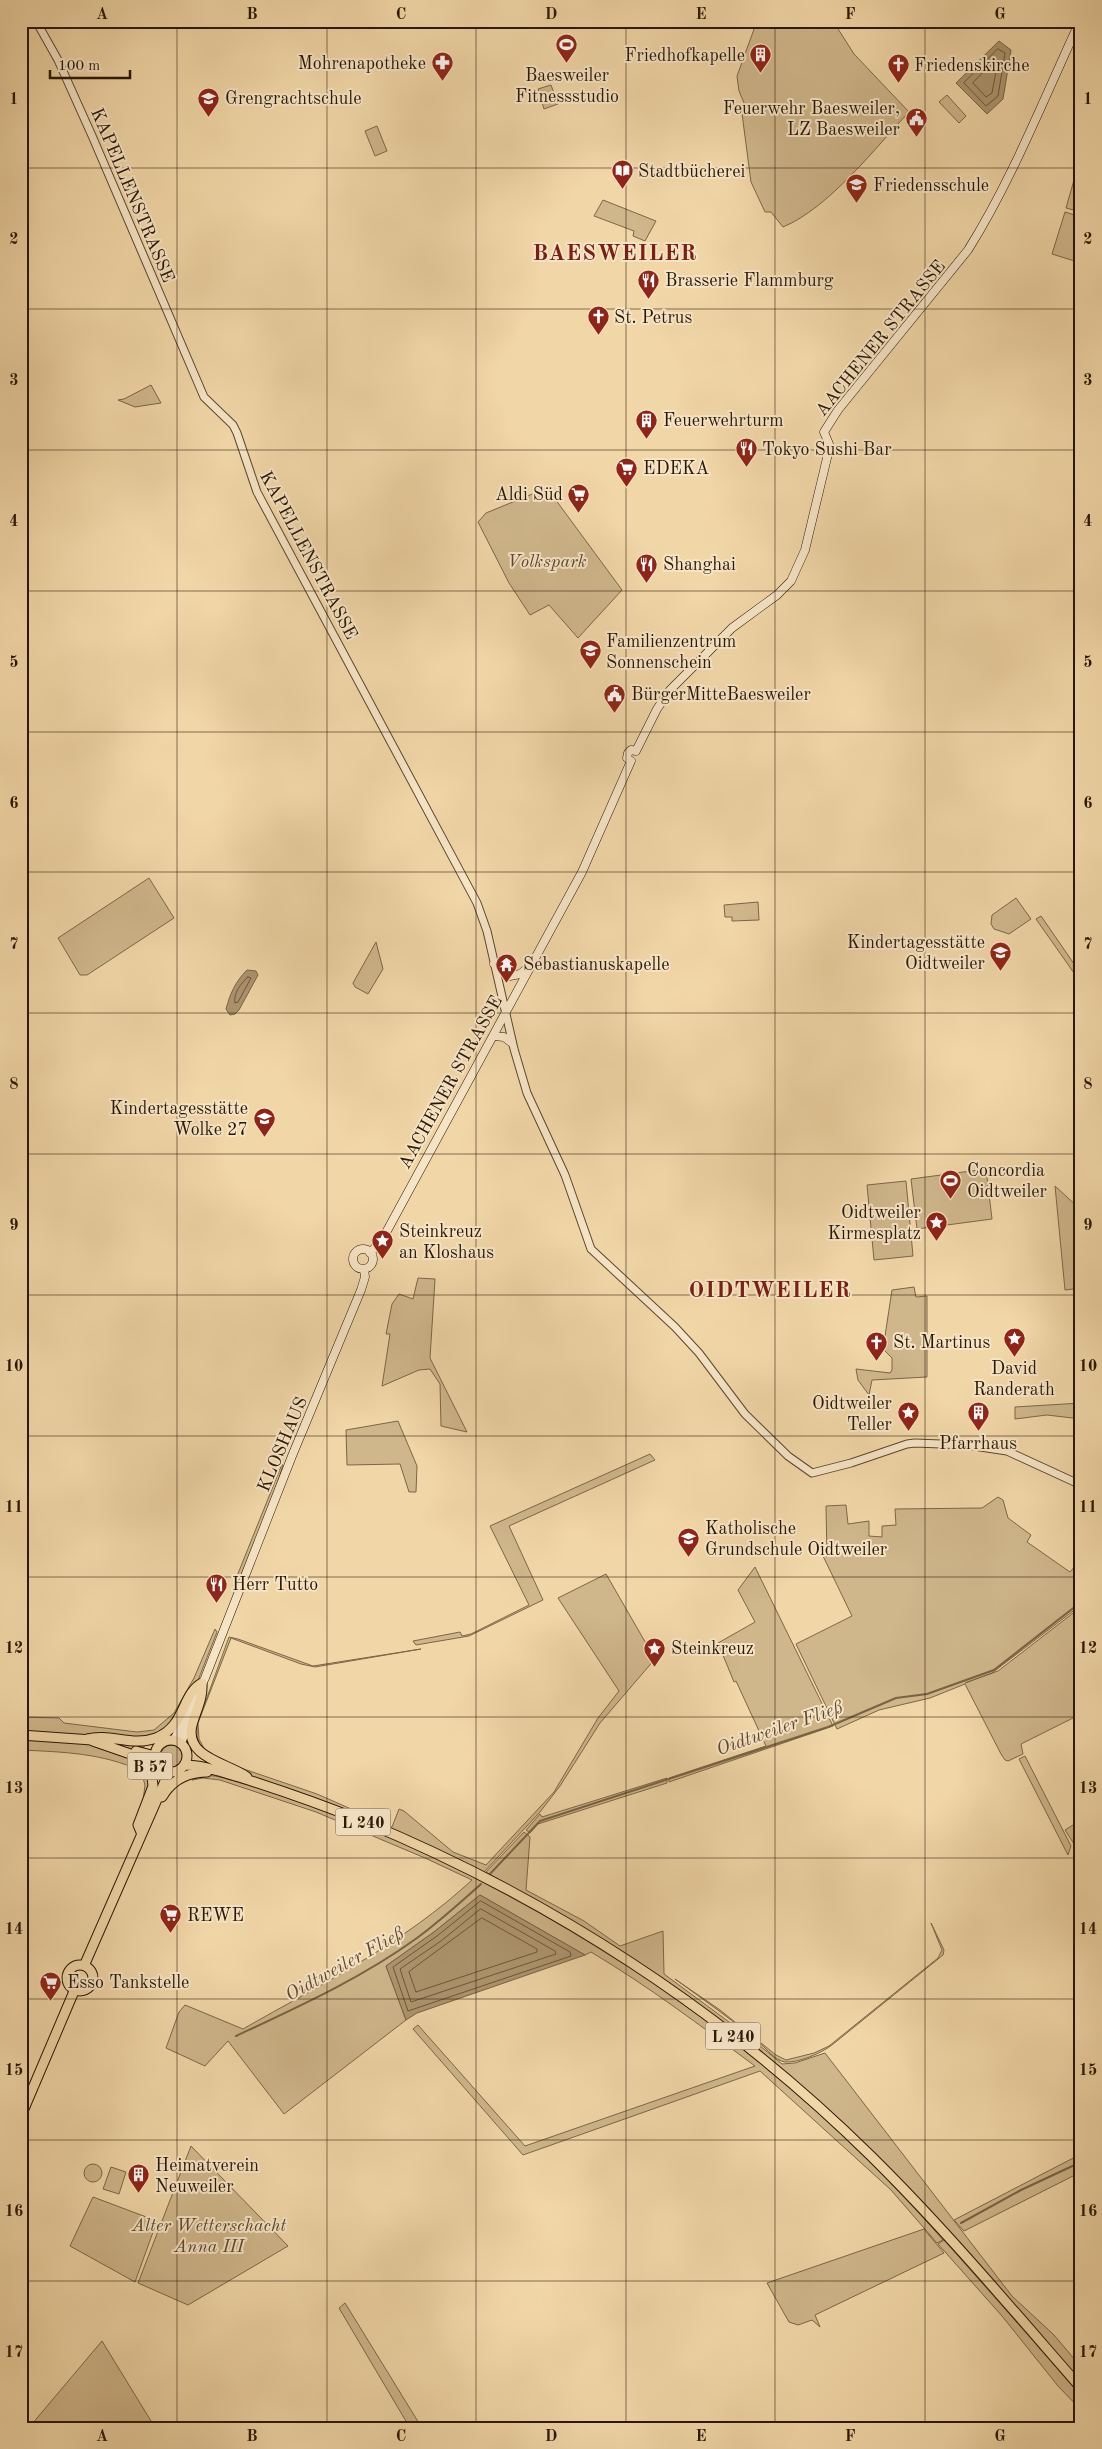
<svg xmlns="http://www.w3.org/2000/svg" width="1102" height="2449" font-family="'Old Standard TT',serif">
	<rect width="100%" height="100%" fill="#f1d6a7"/>
	<filter id="stains"><feTurbulence type="fractalNoise" baseFrequency=".004" numOctaves="4"/><feColorMatrix values="0 0 0 0 .2 0 0 0 0 .09 0 0 0 0 .02 0 0 0 .5 -.17"/></filter>
	<radialGradient id="worn" r=".72"><stop offset=".6" stop-color="#630" stop-opacity="0"/><stop offset="1" stop-color="#630" stop-opacity=".3"/></radialGradient>
	<path fill="#cfb68b" stroke="#7c6647" d="M757,21h76l21,33 55,58c-34,36 -80,96 -126,115l-12,-15h-6l-14,-30 -10,-76 3,-3 -5,-12 -2,-15z
		M551,85l7,19 -14,5 -6,-20z
		M947,95l19,21 -7,7 -20,-21z
		M377,126l10,25 -12,5 -10,-25z
		M1076,173l5,1v38l-15,-4z
		M603,200l53,21 -11,20 -12,-5 1,-5 -40,-15z
		M1065,212l16,5v46l-29,-9z
		M151,385l10,18 -26,4 -17,-7 6,-1z
		M547,488l75,102 -44,48 -29,-33 -19,10 -21,-32 -31,-61 8,-9z
		M149,878l25,40 -87,57h-7l-22,-37z
		M1016,898l15,21 -22,15 -15,-5 -3,-5 1,-9z
		M758,902l1,18 -27,1v-4h-7l-1,-12z
		M1041,916l40,58v9l-45,-64z
		M376,942l7,27 -15,25 -13,-7 -2,-4z
		M986,1169l6,50 -75,10 -6,-50z
		M906,1181l7,75 -39,4 -7,-75z
		M1055,1186l26,24v78l-16,2z
		M418,1278l17,1 -5,79 37,74 -26,-6 -1,-42 -10,-15 -11,1 -37,16 8,-52h-4l6,-30 7,-10 14,5z
		M914,1287l2,10 11,-1v81l-55,3 -3,15 -11,-15 -2,-11 34,4 2,-3v-12l-9,-9 9,-59z
		M1081,1403v16l-34,-4 -32,4v-12z
		M398,1421l19,45 -1,26h-7l-9,-28 -53,1 -1,-35z
		M650,1454l5,6 -146,66 34,74 -74,36 -53,9 -3,-4 47,-9 2,4 9,-2 58,-29 -39,-79z
		M282,1464l1,1 -12,38 -35,85 -3,-2z
		M998,1497l5,3 5,18 23,17 -4,7 43,30 6,-7 5,3v37l-89,68 -27,10 33,-12 83,-64v107l-60,30 2,10 -15,7 -3,-1 -4,-6 -36,-70 -35,14 -51,12 -42,19 -41,-85 56,-28 -29,-60h4l-1,-50 20,-1 2,19 21,-3v15l13,1v-11l14,-1 -1,-16 87,-1z
		M755,1567l78,159 -164,56v-4l97,-32 -30,-65 -2,1 -16,-39 37,-21 -17,-32z
		M606,1574l49,85 -55,64 -40,63 -20,26 -56,60 -107,-48 -126,-48 -42,-19 -7,-5 -5,-16v-11l32,-88 9,2 75,27 108,-17 -106,18 -14,-3 -70,-26 -33,85 1,16 6,11 7,6 20,9 85,29 75,33 7,-18 5,2 49,41 33,13 68,-73 44,-74 21,-27 -61,-93z
		M215,1629l2,3 -20,51 -33,49 -19,6 -3,24 10,15 -9,24 2,-16 -4,-14c-38,-18 -78,-19 -120,-21v-33l38,1 5,5 73,9 17,-2 20,-17 20,-35z
		M160 1757a12 12 0 1 1 24 0a12 12 0 1 1-24 0Z
		M1025,1756l46,90 -3,9 -49,-96z
		M207,1775c12,1 23,5 34,8 56,16 110,36 162,60 209,95 389,224 540,397l-6,3 -46,-53 -131,-119 -237,84 -110,-126 5,-4 107,121 230,-80c-54,-40 -107,-80 -164,-114l-6,3 -105,-60 -46,37 -48,34 20,54 -122,94 -56,-73 -23,25 -39,-18 13,-36 6,-7 58,24c79,-45 161,-86 229,-149l-47,-22 -109,-46 -96,-32 -17,-2 -11,2z
		M667,1778v5l-129,41 -8,9 -4,-3 14,-16 2,3z
		M1081,1820v24l-5,3 -11,-17z
		M524,1832l6,5 -4,53 58,31 36,25 43,-15 1,43 84,62 34,28 13,-1 30,-10 187,243 42,39 27,32v17l-84,-97 -209,-212 -264,-181 -38,-22z
		M931,1923l13,27 -1,5 -111,90c-11,8 -33,18 -47,17 -8,-1 -16,-10 -21,-15 -28,-25 -59,-46 -89,-68l45,31 56,45 10,5 28,-7 15,-7 109,-88 4,-8z
		M191,2146l97,100 -100,59 -50,-22z
		M1081,2154v18l-117,59 -10,-11z
		M84 2173a9 9 0 1 1 18 0a9 9 0 1 1-18 0Z
		M111,2167l15,5 -7,22 -16,-5z
		M93,2197l64,24 -22,61 -65,-36z
		M924,2229l20,24 -129,62 5,12 -8,-7 -14,5 -9,-3 -22,-39z
		M944,2240l137,155v15l-23,-24 -56,-70 -64,-72z
		M345,2303l77,125h-12l-71,-120z
		M102,2341l49,80 -11,7h-106l-2,-4z"/>
	<path fill="#ad956f" stroke="#786344" d="M999,41l12,9 -8,49 -16,15 -31,-31z
		M247,970l9,1 2,4 -19,35 -4,4 -5,1 -4,-6c4,-15 9,-27 21,-39z
		M480,1895l105,60 -168,58 -11,7 -20,-54 48,-34z"/>
	<g fill="none" stroke-linecap="round" stroke-linejoin="round">
		<path stroke="#6b5639" stroke-width="1" d="M998,49l7,4 -7,43 -12,10 -22,-23z
			M992,64l5,2 -5,27 -6,4 -13,-14z
			M248,977l3,1 -13,24 -3,1c-2,-9 6,-20 13,-26z
			M481,1901l89,51 1,4 -163,55 -15,-44 44,-31z
			M481,1909l74,42 1,3 -145,48 -11,-33 41,-28z
			M482,1918l55,31v3l-121,40 -7,-20z"/>
		<path stroke="#786344" stroke-width="2" d="M488,1876l52,-55 288,-94 68,-29 31,-4 67,-24 87,-68
			M236,2036c62,-29 126,-58 181,-98 23,-17 43,-35 64,-54
			M961,2223l60,-33 60,-28"/>
		<defs>
			<path id="tertiary" d="M36,21l22,39 35,78 111,259 29,28 4,8 20,59 220,411 10,28 27,118 13,44 38,82 26,74 84,78 24,26 46,61 43,42 24,17 39,-10 56,-19 8,-1 52,2 40,6 74,34"/>
			<path id="secondary" d="M636,751l21,-42 13,-19 62,-62 45,-33 14,-14 14,-31 22,-92 2,-14 -5,-12 14,-22 130,-160c45,-72 76,-152 112,-229
				M631,761l-4,-3 1,-5 3,-3 5,1
				M494,964l16,12 10,-2 8,-6
				M493,1036l11,1 8,6
				M353 1259a10 10 0 1 1 20 0a10 10 0 1 1-20 0Z
				M370,1253l12,-13 200,-368 49,-111
				M174,1740l31,-62 87,-222 69,-166 4,-13 -1,-8
				M181,1743l10,-26"/>
			<path id="primary" d="M21,1735l71,5
				M87,1739c23,-6 45,8 69,-1 30,-12 25,-43 46,-55 1,16 -6,27 -10,42 -8,33 36,38 55,52
				M87,1739l52,18 12,11 2,18 -15,39 3,7
				M155 1756a16 16 0 1 1 32 0a16 16 0 1 1-32 0Z
				M136,1751l19,5
				M185,1765c18,0 36,7 54,12 41,13 81,27 121,43 190,78 365,192 511,336 74,73 141,153 210,232
				M162,1797c10,-17 25,-25 45,-25
				M67 1978a13 13 0 1 1 26 0a13 13 0 1 1-26 0Z
				M84,1966l85,-194
				M21,2116l54,-127"/>
		</defs>
		<use href="#tertiary" stroke="#5b472c" stroke-width="9"/>
		<use href="#secondary" stroke="#291703" stroke-width="9"/>
		<use href="#primary" stroke="#291703" stroke-width="11"/>
		<use href="#tertiary" stroke="#f6e4c6" stroke-width="7"/>
		<use href="#secondary" stroke="#f6e4c6" stroke-width="8"/>
		<use href="#primary" stroke="#f1d6a7" stroke-width="9"/>
	</g>
	<path fill="none" stroke="#291703" stroke-width="1" stroke-opacity="0.55" d="M177,21v2407M327,21v2407M476,21v2407M626,21v2407M775,21v2407M925,21v2407M21,168h1060M21,309h1060M21,450h1060M21,591h1060M21,732h1060M21,872h1060M21,1013h1060M21,1154h1060M21,1295h1060M21,1436h1060M21,1577h1060M21,1717h1060M21,1858h1060M21,1999h1060M21,2140h1060M21,2281h1060"/>
	<defs>
		<symbol id="stadium-pin" viewBox="-11 -11 22 30"><path d="M0 17L-7.5 6A9.5 9.5 0 1 1 7.5 6Z" fill="#8f2418" stroke="#f6e4c6"/><path d="M0-5a6.5 5 0 1 0 0 10a6.5 5 0 1 0 0-10ZM-3.5-1.8h7v3.6h-7Z" fill="#fff"/></symbol>
		<symbol id="building-pin" viewBox="-11 -11 22 30"><path d="M0 17L-7.5 6A9.5 9.5 0 1 1 7.5 6Z" fill="#8f2418" stroke="#f6e4c6"/><path d="M-4-6H4V6H1V3H-1V6H-4ZM-2.5-4.3h1.7v1.8h-1.7ZM.8-4.3h1.7v1.8H.8ZM-2.5-1h1.7V.8h-1.7ZM.8-1h1.7V.8H.8Z" fill="#fff"/></symbol>
		<symbol id="pharmacy-pin" viewBox="-11 -11 22 30"><path d="M0 17L-7.5 6A9.5 9.5 0 1 1 7.5 6Z" fill="#8f2418" stroke="#f6e4c6"/><path d="M-2-6h4v4h4v4h-4v4h-4v-4h-4v-4h4Z" fill="#fff"/></symbol>
		<symbol id="church-pin" viewBox="-11 -11 22 30"><path d="M0 17L-7.5 6A9.5 9.5 0 1 1 7.5 6Z" fill="#8f2418" stroke="#f6e4c6"/><path d="M-1.2-6h2.4v3.5h3.3v2.4h-3.3V6h-2.4V-.1h-3.3v-2.4h3.3Z" fill="#fff"/></symbol>
		<symbol id="school-pin" viewBox="-11 -11 22 30"><path d="M0 17L-7.5 6A9.5 9.5 0 1 1 7.5 6Z" fill="#8f2418" stroke="#f6e4c6"/><path d="M0-5L7-2L0 1L-7-2ZM-4 1L0 2.5L4 1V4Q0 6-4 4Z" fill="#fff"/></symbol>
		<symbol id="civic-pin" viewBox="-11 -11 22 30"><path d="M0 17L-7.5 6A9.5 9.5 0 1 1 7.5 6Z" fill="#8f2418" stroke="#f6e4c6"/><path d="M-.6-6.5H3V-4.5H.6V-3L4-1V1h2V6H-6V1h2V-1L-.6-3ZM-1.2 2.5V6h2.4V2.5Z" fill="#fff"/></symbol>
		<symbol id="library-pin" viewBox="-11 -11 22 30"><path d="M0 17L-7.5 6A9.5 9.5 0 1 1 7.5 6Z" fill="#8f2418" stroke="#f6e4c6"/><path d="M-6-4Q-3-5.5-.7-3.5V5Q-3 3-6 4ZM6-4Q3-5.5 .7-3.5V5Q3 3 6 4Z" fill="#fff"/></symbol>
		<symbol id="restaurant-pin" viewBox="-11 -11 22 30"><path d="M0 17L-7.5 6A9.5 9.5 0 1 1 7.5 6Z" fill="#8f2418" stroke="#f6e4c6"/><path d="M-5-6h1v4h1v-4h1v4h1v-4h1v5L-1.5 .5V6h-2V.5L-5-1ZM5-6V6H3V1.5H1.5Q1.5-4 5-6Z" fill="#fff"/></symbol>
		<symbol id="supermarket-pin" viewBox="-11 -11 22 30"><path d="M0 17L-7.5 6A9.5 9.5 0 1 1 7.5 6Z" fill="#8f2418" stroke="#f6e4c6"/><path d="M-6-5.5h2.5l.6 2H6L4.5 2H-2.5L-4.4-4H-6ZM-1.5 3.2a1.3 1.3 0 1 0 .1 0ZM3 3.2a1.3 1.3 0 1 0 .1 0Z" fill="#fff"/></symbol>
		<symbol id="temple-pin" viewBox="-11 -11 22 30"><path d="M0 17L-7.5 6A9.5 9.5 0 1 1 7.5 6Z" fill="#8f2418" stroke="#f6e4c6"/><path d="M0-6L5-2H3V0L6.5 2.5H4V6H1.5V3h-3V6H-4V2.5H-6.5L-3 0V-2H-5Z" fill="#fff"/></symbol>
		<symbol id="sight-pin" viewBox="-11 -11 22 30"><path d="M0 17L-7.5 6A9.5 9.5 0 1 1 7.5 6Z" fill="#8f2418" stroke="#f6e4c6"/><path d="M0-6L1.8-2.2L6-1.7L2.9 1.2L3.7 5.4L0 3.3L-3.7 5.4L-2.9 1.2L-6-1.7L-1.8-2.2Z" fill="#fff"/></symbol>
	</defs>
	<g fill-rule="evenodd">
		<use href="#stadium-pin" x="554" y="32" width="25" height="34"/>
		<use href="#building-pin" x="748" y="42" width="25" height="34"/>
		<use href="#pharmacy-pin" x="430" y="50" width="25" height="34"/>
		<use href="#church-pin" x="886" y="52" width="25" height="34"/>
		<use href="#school-pin" x="196" y="86" width="25" height="34"/>
		<use href="#civic-pin" x="904" y="106" width="25" height="34"/>
		<use href="#library-pin" x="610" y="158" width="25" height="34"/>
		<use href="#school-pin" x="844" y="172" width="25" height="34"/>
		<use href="#restaurant-pin" x="636" y="268" width="25" height="34"/>
		<use href="#church-pin" x="586" y="304" width="25" height="34"/>
		<use href="#building-pin" x="634" y="408" width="25" height="34"/>
		<use href="#restaurant-pin" x="734" y="436" width="25" height="34"/>
		<use href="#supermarket-pin" x="614" y="456" width="25" height="34"/>
		<use href="#supermarket-pin" x="566" y="482" width="25" height="34"/>
		<use href="#restaurant-pin" x="634" y="552" width="25" height="34"/>
		<use href="#school-pin" x="578" y="638" width="25" height="34"/>
		<use href="#civic-pin" x="602" y="682" width="25" height="34"/>
		<use href="#school-pin" x="988" y="940" width="25" height="34"/>
		<use href="#temple-pin" x="494" y="952" width="25" height="34"/>
		<use href="#school-pin" x="252" y="1106" width="25" height="34"/>
		<use href="#stadium-pin" x="938" y="1168" width="25" height="34"/>
		<use href="#sight-pin" x="924" y="1210" width="25" height="34"/>
		<use href="#sight-pin" x="370" y="1228" width="25" height="34"/>
		<use href="#sight-pin" x="1002" y="1326" width="25" height="34"/>
		<use href="#church-pin" x="864" y="1330" width="25" height="34"/>
		<use href="#sight-pin" x="896" y="1400" width="25" height="34"/>
		<use href="#building-pin" x="966" y="1400" width="25" height="34"/>
		<use href="#school-pin" x="676" y="1526" width="25" height="34"/>
		<use href="#restaurant-pin" x="204" y="1572" width="25" height="34"/>
		<use href="#sight-pin" x="642" y="1636" width="25" height="34"/>
		<use href="#supermarket-pin" x="158" y="1902" width="25" height="34"/>
		<use href="#supermarket-pin" x="38" y="1970" width="25" height="34"/>
		<use href="#building-pin" x="126" y="2162" width="25" height="34"/>
	</g>
	<g text-anchor="middle" stroke-width="4" stroke-linejoin="round" paint-order="stroke">
		<g fill="#f6e4c6" stroke="#66543e" stroke-width="1">
			<rect x="127.5" y="1752.5" width="45" height="27" rx="4"/>
			<rect x="335.5" y="1808.5" width="55" height="27" rx="4"/>
			<rect x="705.5" y="2022.5" width="55" height="27" rx="4"/>
		</g>
		<g font-size="16" font-weight="bold" fill="#291703">
			<text x="150" y="1772">B 57</text>
			<text x="363" y="1828">L 240</text>
			<text x="733" y="2042">L 240</text>
		</g>
		<g font-size="18" fill="#291703" stroke="#f6e4c6" text-anchor="start">
			<text x="745" y="61" text-anchor="end">Friedhofkapelle</text>
			<text x="426" y="69" text-anchor="end">Mohrenapotheke</text>
			<text x="914" y="71">Friedenskirche</text>
			<text x="567" y="81" text-anchor="middle">Baesweiler<tspan x="567" dy="21">Fitnessstudio</tspan></text>
			<text x="225" y="104">Grengrachtschule</text>
			<text x="900" y="114" text-anchor="end">Feuerwehr Baesweiler,<tspan x="900" dy="21">LZ Baesweiler</tspan></text>
			<text x="638" y="177">Stadtbücherei</text>
			<text x="873" y="191">Friedensschule</text>
			<text x="665" y="286">Brasserie Flammburg</text>
			<text x="614" y="323">St. Petrus</text>
			<text x="663" y="426">Feuerwehrturm</text>
			<text x="762" y="455">Tokyo Sushi Bar</text>
			<text x="643" y="474">EDEKA</text>
			<text x="563" y="500" text-anchor="end">Aldi Süd</text>
			<text x="663" y="570">Shanghai</text>
			<text x="606" y="647">Familienzentrum<tspan x="606" dy="21">Sonnenschein</tspan></text>
			<text x="631" y="700">BürgerMitteBaesweiler</text>
			<text x="985" y="948" text-anchor="end">Kindertagesstätte<tspan x="985" dy="21">Oidtweiler</tspan></text>
			<text x="523" y="970">Sebastianuskapelle</text>
			<text x="248" y="1114" text-anchor="end">Kindertagesstätte<tspan x="248" dy="21">Wolke 27</tspan></text>
			<text x="967" y="1176">Concordia<tspan x="967" dy="21">Oidtweiler</tspan></text>
			<text x="921" y="1218" text-anchor="end">Oidtweiler<tspan x="921" dy="21">Kirmesplatz</tspan></text>
			<text x="399" y="1237">Steinkreuz<tspan x="399" dy="21">an Kloshaus</tspan></text>
			<text x="893" y="1348">St. Martinus</text>
			<text x="1014" y="1374" text-anchor="middle">David<tspan x="1014" dy="21">Randerath</tspan></text>
			<text x="892" y="1409" text-anchor="end">Oidtweiler<tspan x="892" dy="21">Teller</tspan></text>
			<text x="978" y="1449" text-anchor="middle">Pfarrhaus</text>
			<text x="705" y="1534">Katholische<tspan x="705" dy="21">Grundschule Oidtweiler</tspan></text>
			<text x="232" y="1590">Herr Tutto</text>
			<text x="671" y="1654">Steinkreuz</text>
			<text x="187" y="1921">REWE</text>
			<text x="67" y="1988">Esso Tankstelle</text>
			<text x="155" y="2171">Heimatverein<tspan x="155" dy="21">Neuweiler</tspan></text>
		</g>
		<g font-size="18" fill="#291703" stroke="#f6e4c6">
			<text transform="translate(133 195) rotate(67)" y="6">KAPELLENSTRASSE</text>
			<text transform="translate(880 338) rotate(-51)" y="6">AACHENER STRASSE</text>
			<text transform="translate(309 555) rotate(62)" y="6">KAPELLENSTRASSE</text>
			<text transform="translate(450 1082) rotate(-61)" y="6">AACHENER STRASSE</text>
			<text transform="translate(282 1444) rotate(-67)" y="6">KLOSHAUS</text>
		</g>
		<g font-size="18" font-style="italic" fill="#5b472c" stroke="#f6e4c6">
			<text x="547" y="567">Volkspark</text>
			<text x="209" y="2231">Alter Wetterschacht<tspan x="209" dy="21">Anna III</tspan></text>
		</g>
		<g font-size="19" font-style="italic" fill="#5e492e" stroke="#f6e4c6">
			<text transform="translate(779 1727) rotate(-19)" y="7">Oidtweiler Fließ</text>
			<text transform="translate(344 1963) rotate(-29)" y="7">Oidtweiler Fließ</text>
		</g>
		<g font-size="22" font-weight="bold" letter-spacing="1" fill="#7a1f14" stroke="#f6e4c6">
			<text x="615" y="260">BAESWEILER</text>
			<text x="770" y="1297">OIDTWEILER</text>
		</g>
	</g>
	<rect width="1102" height="2449" fill="none" stroke="#f1d6a7" stroke-width="55"/>
	<path d="M50 70v8h80v-8" fill="none" stroke="#291703" stroke-width="2.5"/>
	<text x="58" y="70" font-size="15" fill="#291703" stroke="#f6e4c6" stroke-width="4" paint-order="stroke">100 m</text>
	<rect x="28" y="28" width="1046" height="2394" fill="none" stroke="#291703" stroke-width="2"/>
	<g font-size="16" text-anchor="middle" font-weight="bold" fill="#291703">
		<text x="102" y="19">A</text>
		<text x="252" y="19">B</text>
		<text x="401" y="19">C</text>
		<text x="551" y="19">D</text>
		<text x="701" y="19">E</text>
		<text x="850" y="19">F</text>
		<text x="1000" y="19">G</text>
		<text x="14" y="104">1</text>
		<text x="1088" y="104">1</text>
		<text x="14" y="244">2</text>
		<text x="1088" y="244">2</text>
		<text x="14" y="385">3</text>
		<text x="1088" y="385">3</text>
		<text x="14" y="526">4</text>
		<text x="1088" y="526">4</text>
		<text x="14" y="667">5</text>
		<text x="1088" y="667">5</text>
		<text x="14" y="808">6</text>
		<text x="1088" y="808">6</text>
		<text x="14" y="949">7</text>
		<text x="1088" y="949">7</text>
		<text x="14" y="1089">8</text>
		<text x="1088" y="1089">8</text>
		<text x="14" y="1230">9</text>
		<text x="1088" y="1230">9</text>
		<text x="14" y="1371">10</text>
		<text x="1088" y="1371">10</text>
		<text x="14" y="1512">11</text>
		<text x="1088" y="1512">11</text>
		<text x="14" y="1653">12</text>
		<text x="1088" y="1653">12</text>
		<text x="14" y="1793">13</text>
		<text x="1088" y="1793">13</text>
		<text x="14" y="1934">14</text>
		<text x="1088" y="1934">14</text>
		<text x="14" y="2075">15</text>
		<text x="1088" y="2075">15</text>
		<text x="14" y="2216">16</text>
		<text x="1088" y="2216">16</text>
		<text x="14" y="2357">17</text>
		<text x="1088" y="2357">17</text>
		<text x="102" y="2441">A</text>
		<text x="252" y="2441">B</text>
		<text x="401" y="2441">C</text>
		<text x="551" y="2441">D</text>
		<text x="701" y="2441">E</text>
		<text x="850" y="2441">F</text>
		<text x="1000" y="2441">G</text>
	</g>
	<rect width="100%" height="100%" filter="url(#stains)"/>
	<rect width="100%" height="100%" fill="url(#worn)"/>
</svg>
